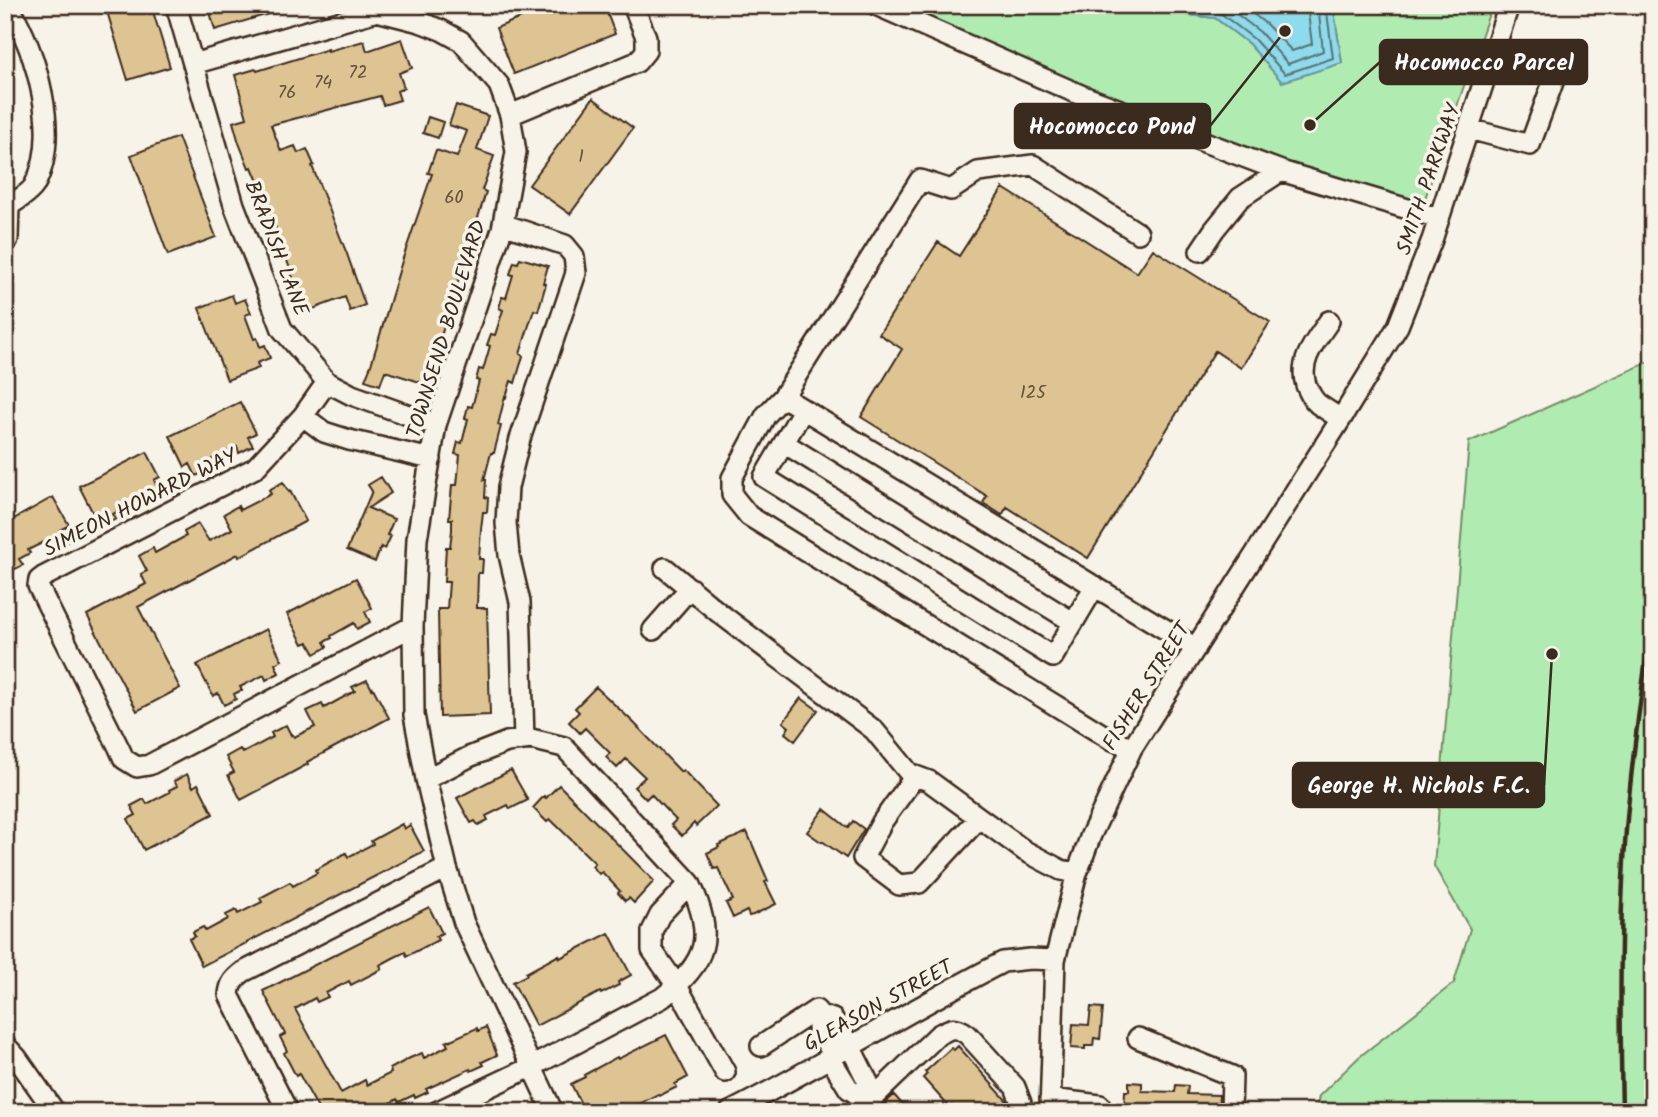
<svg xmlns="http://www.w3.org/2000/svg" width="1658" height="1117" font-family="Kalam,sans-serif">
	<rect width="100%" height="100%" fill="#f7f3e8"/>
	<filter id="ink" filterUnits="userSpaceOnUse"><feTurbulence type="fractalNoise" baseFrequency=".0143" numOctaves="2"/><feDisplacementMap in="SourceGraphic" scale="14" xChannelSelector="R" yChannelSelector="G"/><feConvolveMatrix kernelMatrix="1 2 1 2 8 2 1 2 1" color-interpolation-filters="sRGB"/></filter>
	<g filter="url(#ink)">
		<path fill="#b0ecb1" stroke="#768b68" stroke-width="2" d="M878,5h268l43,10 26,3 34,26 31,35 62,-16 -9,-58h159l-72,208 -139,-43z
			M1653,360v752h-337l3,-16 40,-39 95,-74 16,-54 -36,-63 35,-424z"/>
		<path fill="#8ddbec" stroke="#6c949a" stroke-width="2" d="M1146,5h187l9,58 -60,19 -33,-38 -34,-26 -26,-3z"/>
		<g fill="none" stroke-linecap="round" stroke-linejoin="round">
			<path stroke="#5c7170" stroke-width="2" d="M1178,5l41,7 35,27 31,35 48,-16 -7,-53
				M1225,5l35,27 28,32 35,-13 -5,-46
				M1242,5l24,19 26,27 20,-7 -5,-39"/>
		</g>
		<path fill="#dec493" stroke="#3b2a1e" stroke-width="2" d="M105,5h46l19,62 -42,13z
			M208,5h79l1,3 -73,22z
			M553,5h51l11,29 -101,40 -18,-46z
			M402,39l10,29 -13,5 5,15 -7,3 3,9 -17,5 -3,-9 -109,29 10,26 14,-5 3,7 9,-4 7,16 -2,1 35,88 18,51 -15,6 -5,-14 -40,15 -37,-106 -16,-39 -3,1 -10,-25 -6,-21 14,-4 -12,-43 21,-6 1,2 71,-22v2l36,-10 3,10z
			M593,98l40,30 -63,86 -41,-29z
			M456,105l32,11 -11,34 17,6 -12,34 4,2 -60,192 -41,-13 -5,14 -15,-5 6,-15 31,-104 30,-87 -4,-1 8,-23 21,7 10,-26 -18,-6z
			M428,117l15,5 -5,16 -15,-5z
			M178,137l38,100 -48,18 -37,-100z
			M1003,188l134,85 16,-24 117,73 -29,46 -26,-17 -127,207 -81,-51 -5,8 -19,-12 4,-7 -126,-79 41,-68 -23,-15 59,-92 21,14z
			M520,258l28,8 -5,17 3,1 -8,27 -4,-1 -5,15 -9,29 3,2 -8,27 -4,-2 -5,16 -1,-1 -7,29 3,1 -7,27h-3l-7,27h2l-1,17 3,1 -1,14h-4l-2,17 -2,30h4l-1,14h-4l-1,35h10l3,107 -50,2 -2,-108h9l2,-27h-5l2,-35h4l2,-17v-11h-3l3,-34h5l3,-30 -5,-1 3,-12 4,1 6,-24 -3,-1 3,-12 4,1 7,-26 -3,-1 3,-11 4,1 7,-24 -3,-1 4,-11 4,1 8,-25 -4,-2 3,-11 4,1 7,-23 -3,-1 4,-12 4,1z
			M232,295l3,8 10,-4 6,14 -6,2 9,24 3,-1 3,9 5,-2 5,13 -13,5 2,5 -32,12 -28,-72z
			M240,402l16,31 -8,4 5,9 -14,7 -2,-6 -24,12 1,2 -8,4 3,5 -13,6 -6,-12 -5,3 -15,-31z
			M147,452l13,25 -6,3 7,15 -14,8 -2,-5 -32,16 3,5 -15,7 -5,-10 -1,1 -16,-31z
			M381,477l10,16 -23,15 26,11 -7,16 4,1 -6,13 -4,-2 -6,15 -28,-12 25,-59 -4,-6z
			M283,482l6,10 1,-1 16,30 -67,36 -1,-3 -100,53 42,81 -43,23 -50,-96 59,-31 -5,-10 6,-3 -8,-15 14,-8 2,5 31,-17 -2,-4 14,-8 11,17 23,-12 -8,-15 14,-8 2,4 31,-16 -2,-4z
			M53,497l16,28 -9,5 7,12 -13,8 -6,-10 -20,10 2,3 -11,6 4,6 -14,7 -4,-7v-41z
			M356,578l16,30 -7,4 5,10 -13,7 -3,-6 -23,13 1,2 -8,4 3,5 -12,7 -7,-12 -5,2 -16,-30z
			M266,629l16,31 -7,4 4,9 -13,7 -2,-5 -24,12 2,3 -8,4 2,5 -12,6 -6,-12 -5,3 -16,-31z
			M367,680l5,9 1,-1 16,30 -82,44 1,2 -67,36 -13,-25 6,-3 -8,-15 14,-8 3,4 30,-16 -2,-4 15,-8 5,10 1,-1 2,3 21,-10 -8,-16 15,-7 2,4 31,-17 -3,-4z
			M596,687l38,36 47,49 2,-2 34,36 -21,20 -2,-3 -12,13 -11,-11 5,-5 -10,-10 -15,-16 -5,5 -12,-12 11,-10 -19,-18 -9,9 -11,-11 4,-4 -25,-25 -5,5 -11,-11 10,-10 -4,-4z
			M801,698l17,12 -23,31 -10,-8 4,-6 -6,-5z
			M511,770l17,30 -18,9 -2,-4 -22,11 2,4 -10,5 -3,-4 -4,2 -14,-25z
			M187,774l6,13 5,-3 15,30 -69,36 -16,-31 8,-4 -5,-9 13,-7 3,5 23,-12 -1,-2 8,-4 -3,-5z
			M559,785l95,96 -20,22 -5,-5 -4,3 -7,-8 2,-2 -18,-19 -3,2 -7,-8 3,-3 -45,-44 -3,3 -14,-14 11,-12 2,2z
			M824,809l24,19 5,-7 11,8 -18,29 -24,-17 -1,1 -14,-10z
			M402,824l2,5 6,-4 14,26 -222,115 -13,-27 6,-3 -2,-4 10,-5 3,4 22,-12 -2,-4 10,-5 2,4 24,-12 -2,-4 30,-16 3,4 24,-13 -2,-3 31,-17 2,4 25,-13 -2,-3z
			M747,832l21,49 -3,1 11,22 -23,11 -4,1 -2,-5 -14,7 -7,-15 7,-3 -15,-32 -4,1 -7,-16 12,-6 -1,-2z
			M429,907l13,26 -6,3 2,4 -31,16 -2,-4 -12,6 -13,7 2,4 -31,16 -2,-4 -23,12 2,4 -11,5 -2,-4 -20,11 46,84 24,-13 2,5 24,-12 -1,-4 20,-11 12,-5 2,5 24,-12 -2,-4 31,-14 1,3 8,-4 11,28 -15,7 2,3 -13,6 -1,-2 -44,20 2,3 -13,6 -1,-3 -15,7 -2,-3 -22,13h-55l-21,-38 -3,2 -12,-23 3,-2 -7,-14 5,-3 -22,-43z
			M609,933l22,42 -13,7 1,3 -18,9 -1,-2 -64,34 -23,-44 14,-7 -1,-2 33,-18 1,3z
			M1091,1007l12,1 -3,31 -6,-1 -1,8h-8v3l-14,-1 2,-24 16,1z
			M666,1035l22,42 -13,7 2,3 -18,9 -1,-2 -35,18h-38l-14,-28 14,-7 -1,-2 33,-18 1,2z
			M958,1046l49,55 2,4 -7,7h-45l-5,-6 -2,2 -27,-30 4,-4 -2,-2 26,-24 3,2z
			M1129,1082l13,1v8l33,1 1,-7 12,1 -1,8 32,1 -1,17h-94l1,-21h4z
			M894,1095l15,17h-35l10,-8z"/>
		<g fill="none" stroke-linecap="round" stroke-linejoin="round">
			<defs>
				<path id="minor" d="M176,5l58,200 48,124 45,53 25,13 84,30
					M876,5l207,91 198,75 157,47
					M193,64l184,-53 43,11 21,8 20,11 38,44 11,30 6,37 -14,77 -66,196 -19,114 -4,87 1,89 12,64 21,89 17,55 89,189
					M510,115l127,-53 9,-11v-14l-13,-32
					M1469,129l61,16 26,-71
					M5,207l4,-1c8,-6 20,-12 25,-20 28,-51 2,-135 -26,-181
					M503,224l62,21 9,11 2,17 -56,166 -12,48 -2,36 3,32 11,47 4,138
					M5,244l3,-5 1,-33
					M1200,251l14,-21 26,-32 41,-27
					M1329,321c-13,20 -31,39 -23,64 3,7 6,14 12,19 7,5 15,10 23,15
					M327,382l-24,34 -48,52 -212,109 -4,3 -1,6 81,162 5,11 13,8 12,-2 264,-139
					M783,397l137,-217 31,10 27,-18 55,-7 105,68
					M803,410l-39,67 289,180 42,-71
					M303,416l21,16 25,8 82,19
					M784,443l289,179
					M665,568l53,44 156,118 36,44 19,7 96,70 36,19 16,3
					M653,630l37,-42
					M1132,748l-22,-9 -361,-223 -17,-21v-17l34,-63 17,-18 413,251
					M915,776l-33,46 -19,36 36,27 20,-2 60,-65
					M426,779l43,-22 38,-15 24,-3 33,8 126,136c25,54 18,78 -28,115l-131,69 -95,45
					M690,883l-30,32 -8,16v19l25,36 48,86
					M1138,1038l94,38 -1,36
					M5,1045l12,13 38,54
					M761,1046l55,-36 4,5
					M830,1058l19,31 19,12v-19l-18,-36 -17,-27 -13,-4 -2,13 16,28
					M1050,1099l50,6v7
					M288,1112l-59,-117c1,-12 5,-16 14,-23l204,-104
					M730,1112c93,-47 181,-103 273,-150l27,-3 25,1
					M853,1112l23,-17 62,-60c13,-7 16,-10 29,-1l48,53 6,16v9
					M1050,1112l5,-152 22,-87 14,-38 41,-87 209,-329 57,-93 34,-86 77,-235"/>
			</defs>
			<use href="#minor" stroke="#3b2a1e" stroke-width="24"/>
			<use href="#minor" stroke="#f7f3e8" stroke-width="19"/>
			<path stroke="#3b2a1e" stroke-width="4.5" d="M1622,1112c-2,-94 -3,-189 4,-282 6,-73 16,-145 27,-217"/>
		</g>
	</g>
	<g text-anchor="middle" stroke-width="7" stroke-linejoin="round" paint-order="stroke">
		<g font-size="18" fill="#64503b">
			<text x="358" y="78">72</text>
			<text x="323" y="88">74</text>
			<text x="287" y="98">76</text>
			<text x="581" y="162">1</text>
			<text x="454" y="203">60</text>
			<text x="1033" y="398">125</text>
		</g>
		<g font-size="21" fill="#3b2a1e" stroke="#f7f3e8">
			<text transform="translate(1428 179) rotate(-71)" y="7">SMITH PARKWAY</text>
			<text transform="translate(277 248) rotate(69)" y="7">BRADISH LANE</text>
			<text transform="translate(446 329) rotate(-73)" y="7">TOWNSEND BOULEVARD</text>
			<text transform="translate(140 502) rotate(-27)" y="7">SIMEON HOWARD WAY</text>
			<text transform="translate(1146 686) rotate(-58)" y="7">FISHER STREET</text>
			<text transform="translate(878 1005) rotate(-29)" y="7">GLEASON STREET</text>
		</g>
	</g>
	<path fill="none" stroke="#3b2a1e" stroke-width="2.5" d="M1310 125L1380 62M1285 31L1210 126M1552 654L1544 785"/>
	<g fill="#3b2a1e" stroke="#f7f3e8" stroke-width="2.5">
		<circle cx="1310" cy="125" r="7"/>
		<circle cx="1285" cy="31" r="7"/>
		<circle cx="1552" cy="654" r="7"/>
	</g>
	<g fill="#3b2a1e" stroke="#3b2a1e" stroke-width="2.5">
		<rect x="1380" y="40" width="207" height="44" rx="7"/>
		<rect x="1015" y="104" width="195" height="44" rx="7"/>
		<rect x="1293" y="763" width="251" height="44" rx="7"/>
	</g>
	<g font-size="23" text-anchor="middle" font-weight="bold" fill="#fff">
		<text x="1484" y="70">Hocomocco Parcel</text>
		<text x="1112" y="134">Hocomocco Pond</text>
		<text x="1419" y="793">George H. Nichols F.C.</text>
	</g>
	<rect width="1658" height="1117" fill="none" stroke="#f7f3e8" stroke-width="28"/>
	<rect x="14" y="14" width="1630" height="1089" fill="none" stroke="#3b2a1e" stroke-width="2.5" filter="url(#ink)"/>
</svg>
